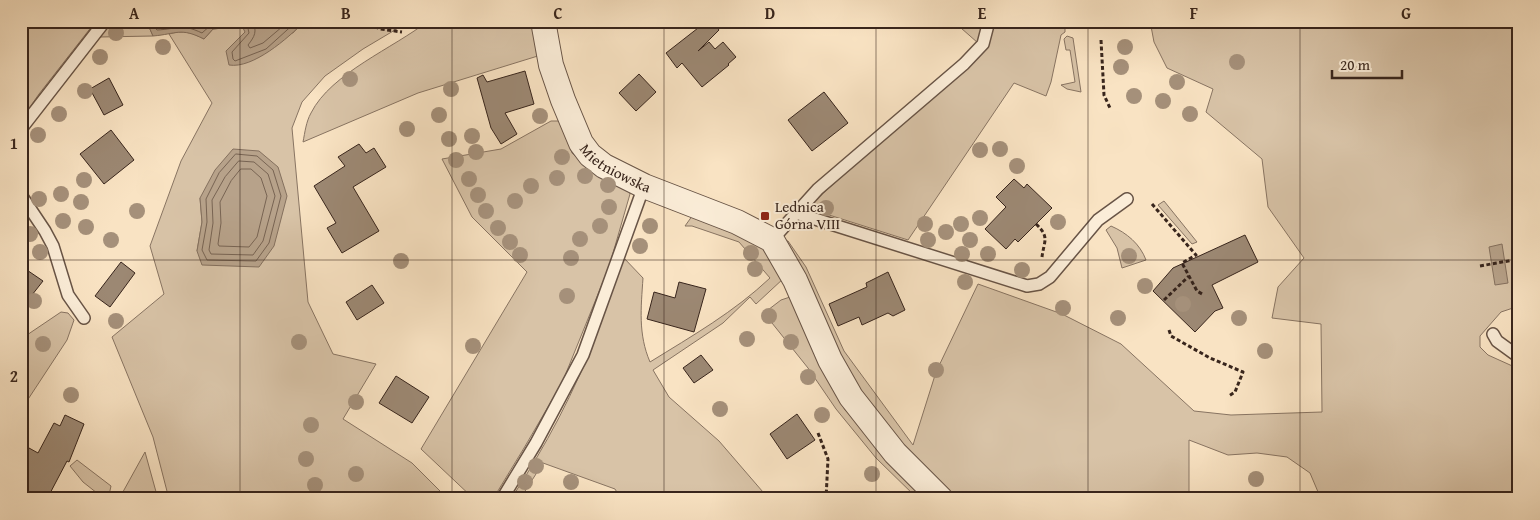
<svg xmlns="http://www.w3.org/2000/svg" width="1540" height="520" font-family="'Gentium Book Plus',serif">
	<rect width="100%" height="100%" fill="#f9e3c3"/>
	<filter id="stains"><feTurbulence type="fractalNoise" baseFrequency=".004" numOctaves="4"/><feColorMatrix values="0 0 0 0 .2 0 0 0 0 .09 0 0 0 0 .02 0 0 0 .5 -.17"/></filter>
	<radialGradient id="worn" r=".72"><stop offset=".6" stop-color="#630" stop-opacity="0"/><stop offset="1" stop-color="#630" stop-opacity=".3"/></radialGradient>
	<path fill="#d8c3a7" stroke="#887462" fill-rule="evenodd" d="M21,21h75l-57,73 -18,26z
		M111,21h42l-4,6 4,9 -53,1z
		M304,21h106l-47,28 -38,27 -23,26 -10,26 16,174 25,52 43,10 -33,55 69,44 36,36h-279l-16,-62 -41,-100 52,-43 -14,-48 31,-85 31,-58 -43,-69c14,-4 22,-2 35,5l9,-10 30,-3 2,5 48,2zM200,198l74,48 -77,5 5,-29z
		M428,21h108l5,34 -123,38 -115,49c2,-10 3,-20 8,-29 20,-40 83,-65 117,-92z
		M953,21h112v11l-4,3 -10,47 -5,14 -32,-13 -106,157 -101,-32 98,-89 81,-69z
		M1150,21h369v285l-18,6 -21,24v11l8,8 31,14v130h-71l-71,-5v5h-56l-11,-26 -23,-16 -30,-4 -29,2 -39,-15v59h-239l-97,-111 -68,-147h3l18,26 38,84 69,94 23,-73 42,-88 84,30 59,30 73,67 37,4 91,-3 -1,-88 -49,-6 6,-31 26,-29 -36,-51 -6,-48 -56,-47 7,-23 -46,-21 -13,-26z
		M1067,36l6,2 8,54 -14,-3 -6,-4 14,-3 -5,-32h-4l-2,-11z
		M551,121h10l11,32 13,12 42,19 3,10 -21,73 -47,116 -38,65 -31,51h-19l-53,-50 106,-177 -55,-55 -30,-58 59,-10z
		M1164,201l33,41 -5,2 -34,-39z
		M695,212l69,34 20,32 -28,26 -6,-7 -27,26 -70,47 16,27 50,44 50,58h-148l-6,-10 -72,-26 -23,36h-9c34,-52 65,-109 86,-167 9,-25 17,-51 25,-76l21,22c-2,30 -5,56 7,84 42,-26 84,-50 120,-84l-31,-36 -47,-16h-7z
		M1111,226c16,7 29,18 35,34l-24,8 -5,-20 -11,-18z
		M790,297l55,113 86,89h-13l-42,-41 -40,-49 -28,-41 -44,-55 17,-13z
		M61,312l7,1 6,7 -7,20 -46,70v-71z
		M145,452l13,47h-39z
		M77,460l34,26 -2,9 -7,2 -19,-15 -13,-16z"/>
	<path fill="#b7a28a" stroke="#84705e" d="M153,21h151v1c-16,16 -51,47 -75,43l-3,-14 19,-19 -3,-6 -29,3 -9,10c-24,-12 -27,-5 -51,-3l-4,-9z
		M233,149l26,2 19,16 9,29 -13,50 -15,21 -57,-2 -5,-14 5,-29 -2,-24 15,-28z
		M1502,244l6,39 -13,2 -6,-38z"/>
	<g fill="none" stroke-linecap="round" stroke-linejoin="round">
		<path stroke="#786453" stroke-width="1" d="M157,21l-2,7 2,2c21,-1 24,-7 45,3l10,-9 28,-3
			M243,21l4,3 2,9 -17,19 1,7 2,2 31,-12 31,-28
			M253,21c4,11 2,15 -5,24l2,3 13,-5 26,-22
			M236,154l21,2 16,14 8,26 -12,47 -13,18 -49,-1 -5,-10 5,-28 -1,-23 13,-26z
			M239,161l15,1 14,12 7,22 -12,45 -10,14 -42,-1 -2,-4 4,-27 -1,-23 13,-23z
			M241,169h10l10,9 6,18 -10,41 -8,10 -30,-1 -1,-2 3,-21 -1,-21 11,-21z"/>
	</g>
	<path fill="#9c8873" stroke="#38251c" d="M707,21h5l7,9 -21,21 11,-9 6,7 8,-7 13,15 -8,7 1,1 -27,22 -20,-24 -5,5 -11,-15z
		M525,71l9,33 -29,9 12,21 -16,10 -10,-16 -14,-50 6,-3 4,7z
		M639,74l17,18 -20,19 -17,-18z
		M109,78l14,27 -19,10 -14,-26z
		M824,92l24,31 -36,28 -24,-31z
		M111,130l23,30 -30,24 -24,-30z
		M359,144l7,9 8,-5 12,19 -33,20 26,44 -37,22 -15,-25 9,-5 -22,-37 31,-20 -7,-9z
		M1014,179l10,9 3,-4 25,24 -34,34 -3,-3 -9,10 -21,-20 21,-22 -10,-10z
		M1245,235l13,27 -46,23 11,23 -8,3 -20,21 -42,-41 20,-23z
		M121,262l14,11 -25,34 -15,-11z
		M21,266l22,15 -22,28z
		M888,272l17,38 -12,6 -5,-3 -26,12 -3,-8 -21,9 -9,-22 38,-17 -1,-4z
		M679,282l27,7 -12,43 -47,-13 7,-27 21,6z
		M372,285l12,18 -27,17 -11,-18z
		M701,355l12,15 -19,13 -11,-15z
		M396,376l33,21 -17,26 -33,-20z
		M797,414l18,26 -28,19 -17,-25z
		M65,415l19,9 -15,38 -2,-1 -20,38h-26v-36l8,-15 9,5 16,-30 6,3z"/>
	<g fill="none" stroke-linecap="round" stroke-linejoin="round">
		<defs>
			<path id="lane" d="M21,129l84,-108
				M21,195l24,36 8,15 15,49 16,23
				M796,213l231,73 12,-2 11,-7 48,-57 29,-21
				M772,240l46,-51 146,-125 19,-20 6,-23
				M1493,334l4,7 22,16
				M502,499l34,-56 47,-88 61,-169"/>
			<g id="street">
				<path id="s1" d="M543,21l8,44 12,35 18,43 9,12 14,11 40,20 93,36 35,18 23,40 35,80 21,37 44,56 46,46"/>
			</g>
		</defs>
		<use href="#lane" stroke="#685446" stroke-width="14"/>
		<use href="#street" stroke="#685446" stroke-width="26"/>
		<path stroke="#38251c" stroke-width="3" stroke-dasharray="4 2.5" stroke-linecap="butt" d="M363,21l17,8 22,3
			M419,23l66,3 36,-2
			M1101,40l3,55 6,13
			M1152,204l44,51 -14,8 15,28 7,4
			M1036,224c14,13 8,17 6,33
			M1480,266l39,-7
			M1164,300l25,-24
			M1169,330l2,6 39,22 33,14 -8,20 -6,4
			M818,433l10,26 -2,40"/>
		<use href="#lane" stroke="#fbedd8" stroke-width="11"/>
		<use href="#street" stroke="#fbedd8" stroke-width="24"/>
	</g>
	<g fill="#a5907a">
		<circle cx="116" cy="33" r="8"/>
		<circle cx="163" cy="47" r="8"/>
		<circle cx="1125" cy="47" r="8"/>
		<circle cx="100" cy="57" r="8"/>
		<circle cx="1237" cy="62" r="8"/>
		<circle cx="1121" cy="67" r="8"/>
		<circle cx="350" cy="79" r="8"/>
		<circle cx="1177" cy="82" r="8"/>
		<circle cx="451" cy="89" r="8"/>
		<circle cx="85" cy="91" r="8"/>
		<circle cx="1134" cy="96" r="8"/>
		<circle cx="1163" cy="101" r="8"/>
		<circle cx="59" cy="114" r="8"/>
		<circle cx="1190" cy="114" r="8"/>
		<circle cx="439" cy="115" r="8"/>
		<circle cx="540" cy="116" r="8"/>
		<circle cx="407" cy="129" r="8"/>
		<circle cx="38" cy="135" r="8"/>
		<circle cx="472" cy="136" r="8"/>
		<circle cx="449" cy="139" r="8"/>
		<circle cx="1000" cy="149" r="8"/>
		<circle cx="980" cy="150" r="8"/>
		<circle cx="476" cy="152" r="8"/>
		<circle cx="562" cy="157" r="8"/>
		<circle cx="456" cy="160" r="8"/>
		<circle cx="1017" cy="166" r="8"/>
		<circle cx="585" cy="176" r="8"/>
		<circle cx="557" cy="178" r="8"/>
		<circle cx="469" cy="179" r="8"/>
		<circle cx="84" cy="180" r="8"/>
		<circle cx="608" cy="185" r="8"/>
		<circle cx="531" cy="186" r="8"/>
		<circle cx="61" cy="194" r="8"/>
		<circle cx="478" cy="195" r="8"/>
		<circle cx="39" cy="199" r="8"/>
		<circle cx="515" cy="201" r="8"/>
		<circle cx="81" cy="202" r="8"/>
		<circle cx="609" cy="207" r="8"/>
		<circle cx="826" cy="208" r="8"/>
		<circle cx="137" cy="211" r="8"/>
		<circle cx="486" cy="211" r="8"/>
		<circle cx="980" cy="218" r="8"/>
		<circle cx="63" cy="221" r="8"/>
		<circle cx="1058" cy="222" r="8"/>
		<circle cx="925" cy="224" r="8"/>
		<circle cx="961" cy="224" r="8"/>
		<circle cx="600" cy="226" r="8"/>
		<circle cx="650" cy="226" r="8"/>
		<circle cx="86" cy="227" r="8"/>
		<circle cx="498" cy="228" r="8"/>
		<circle cx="946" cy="232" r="8"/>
		<circle cx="30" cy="234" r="8"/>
		<circle cx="580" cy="239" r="8"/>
		<circle cx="111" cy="240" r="8"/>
		<circle cx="928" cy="240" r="8"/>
		<circle cx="970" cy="240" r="8"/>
		<circle cx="510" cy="242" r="8"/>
		<circle cx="640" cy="246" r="8"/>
		<circle cx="40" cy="252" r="8"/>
		<circle cx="751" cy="253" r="8"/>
		<circle cx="962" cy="254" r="8"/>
		<circle cx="988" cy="254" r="8"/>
		<circle cx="520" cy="255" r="8"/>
		<circle cx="1129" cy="256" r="8"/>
		<circle cx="571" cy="258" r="8"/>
		<circle cx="401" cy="261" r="8"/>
		<circle cx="755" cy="269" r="8"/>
		<circle cx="1022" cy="270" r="8"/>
		<circle cx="965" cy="282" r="8"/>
		<circle cx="1145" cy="286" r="8"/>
		<circle cx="567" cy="296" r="8"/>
		<circle cx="34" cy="301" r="8"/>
		<circle cx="1183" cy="304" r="8"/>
		<circle cx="1063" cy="308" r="8"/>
		<circle cx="769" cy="316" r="8"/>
		<circle cx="1118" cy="318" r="8"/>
		<circle cx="1239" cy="318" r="8"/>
		<circle cx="116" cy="321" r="8"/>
		<circle cx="747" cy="339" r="8"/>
		<circle cx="299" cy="342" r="8"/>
		<circle cx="791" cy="342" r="8"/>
		<circle cx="43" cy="344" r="8"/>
		<circle cx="473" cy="346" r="8"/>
		<circle cx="1265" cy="351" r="8"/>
		<circle cx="936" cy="370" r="8"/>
		<circle cx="808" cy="377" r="8"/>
		<circle cx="71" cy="395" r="8"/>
		<circle cx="356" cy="402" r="8"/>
		<circle cx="720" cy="409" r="8"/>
		<circle cx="822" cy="415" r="8"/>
		<circle cx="311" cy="425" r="8"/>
		<circle cx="306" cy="459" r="8"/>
		<circle cx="536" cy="466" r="8"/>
		<circle cx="356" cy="474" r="8"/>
		<circle cx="872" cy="474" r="8"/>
		<circle cx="1256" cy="479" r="8"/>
		<circle cx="525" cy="482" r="8"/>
		<circle cx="571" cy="482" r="8"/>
		<circle cx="315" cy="485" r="8"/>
	</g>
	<path fill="none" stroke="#38251c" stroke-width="1" stroke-opacity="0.55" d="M240,21v478M452,21v478M664,21v478M876,21v478M1088,21v478M1300,21v478M21,260h1498"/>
	<rect fill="#8f2418" stroke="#fbedd8" stroke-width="2" x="760" y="211" width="10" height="10" rx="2.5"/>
	<g text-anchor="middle" stroke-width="4" stroke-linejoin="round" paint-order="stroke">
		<g font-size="15" fill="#38251c" stroke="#fbedd8">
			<text dy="5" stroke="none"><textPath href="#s1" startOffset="172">Mietniowska</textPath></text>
		</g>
		<g font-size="15" fill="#38251c" stroke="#fbedd8" text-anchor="start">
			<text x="775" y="212">Lednica<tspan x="775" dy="17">Górna VIII</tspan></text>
		</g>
	</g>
	<rect width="1540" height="520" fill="none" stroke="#f9e3c3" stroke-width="55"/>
	<path d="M1332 70v8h70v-8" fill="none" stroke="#38251c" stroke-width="2.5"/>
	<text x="1340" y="70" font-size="15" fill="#38251c" stroke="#fbedd8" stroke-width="4" paint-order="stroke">20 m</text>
	<rect x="28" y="28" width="1484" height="464" fill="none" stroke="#38251c" stroke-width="2"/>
	<g font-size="16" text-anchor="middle" font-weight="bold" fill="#38251c">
		<text x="134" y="19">A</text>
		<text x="346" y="19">B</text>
		<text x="558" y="19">C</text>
		<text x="770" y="19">D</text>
		<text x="982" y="19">E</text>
		<text x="1194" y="19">F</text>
		<text x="1406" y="19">G</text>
		<text x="14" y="149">1</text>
		<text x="14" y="382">2</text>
	</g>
	<rect width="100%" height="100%" filter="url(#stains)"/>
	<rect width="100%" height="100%" fill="url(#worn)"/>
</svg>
